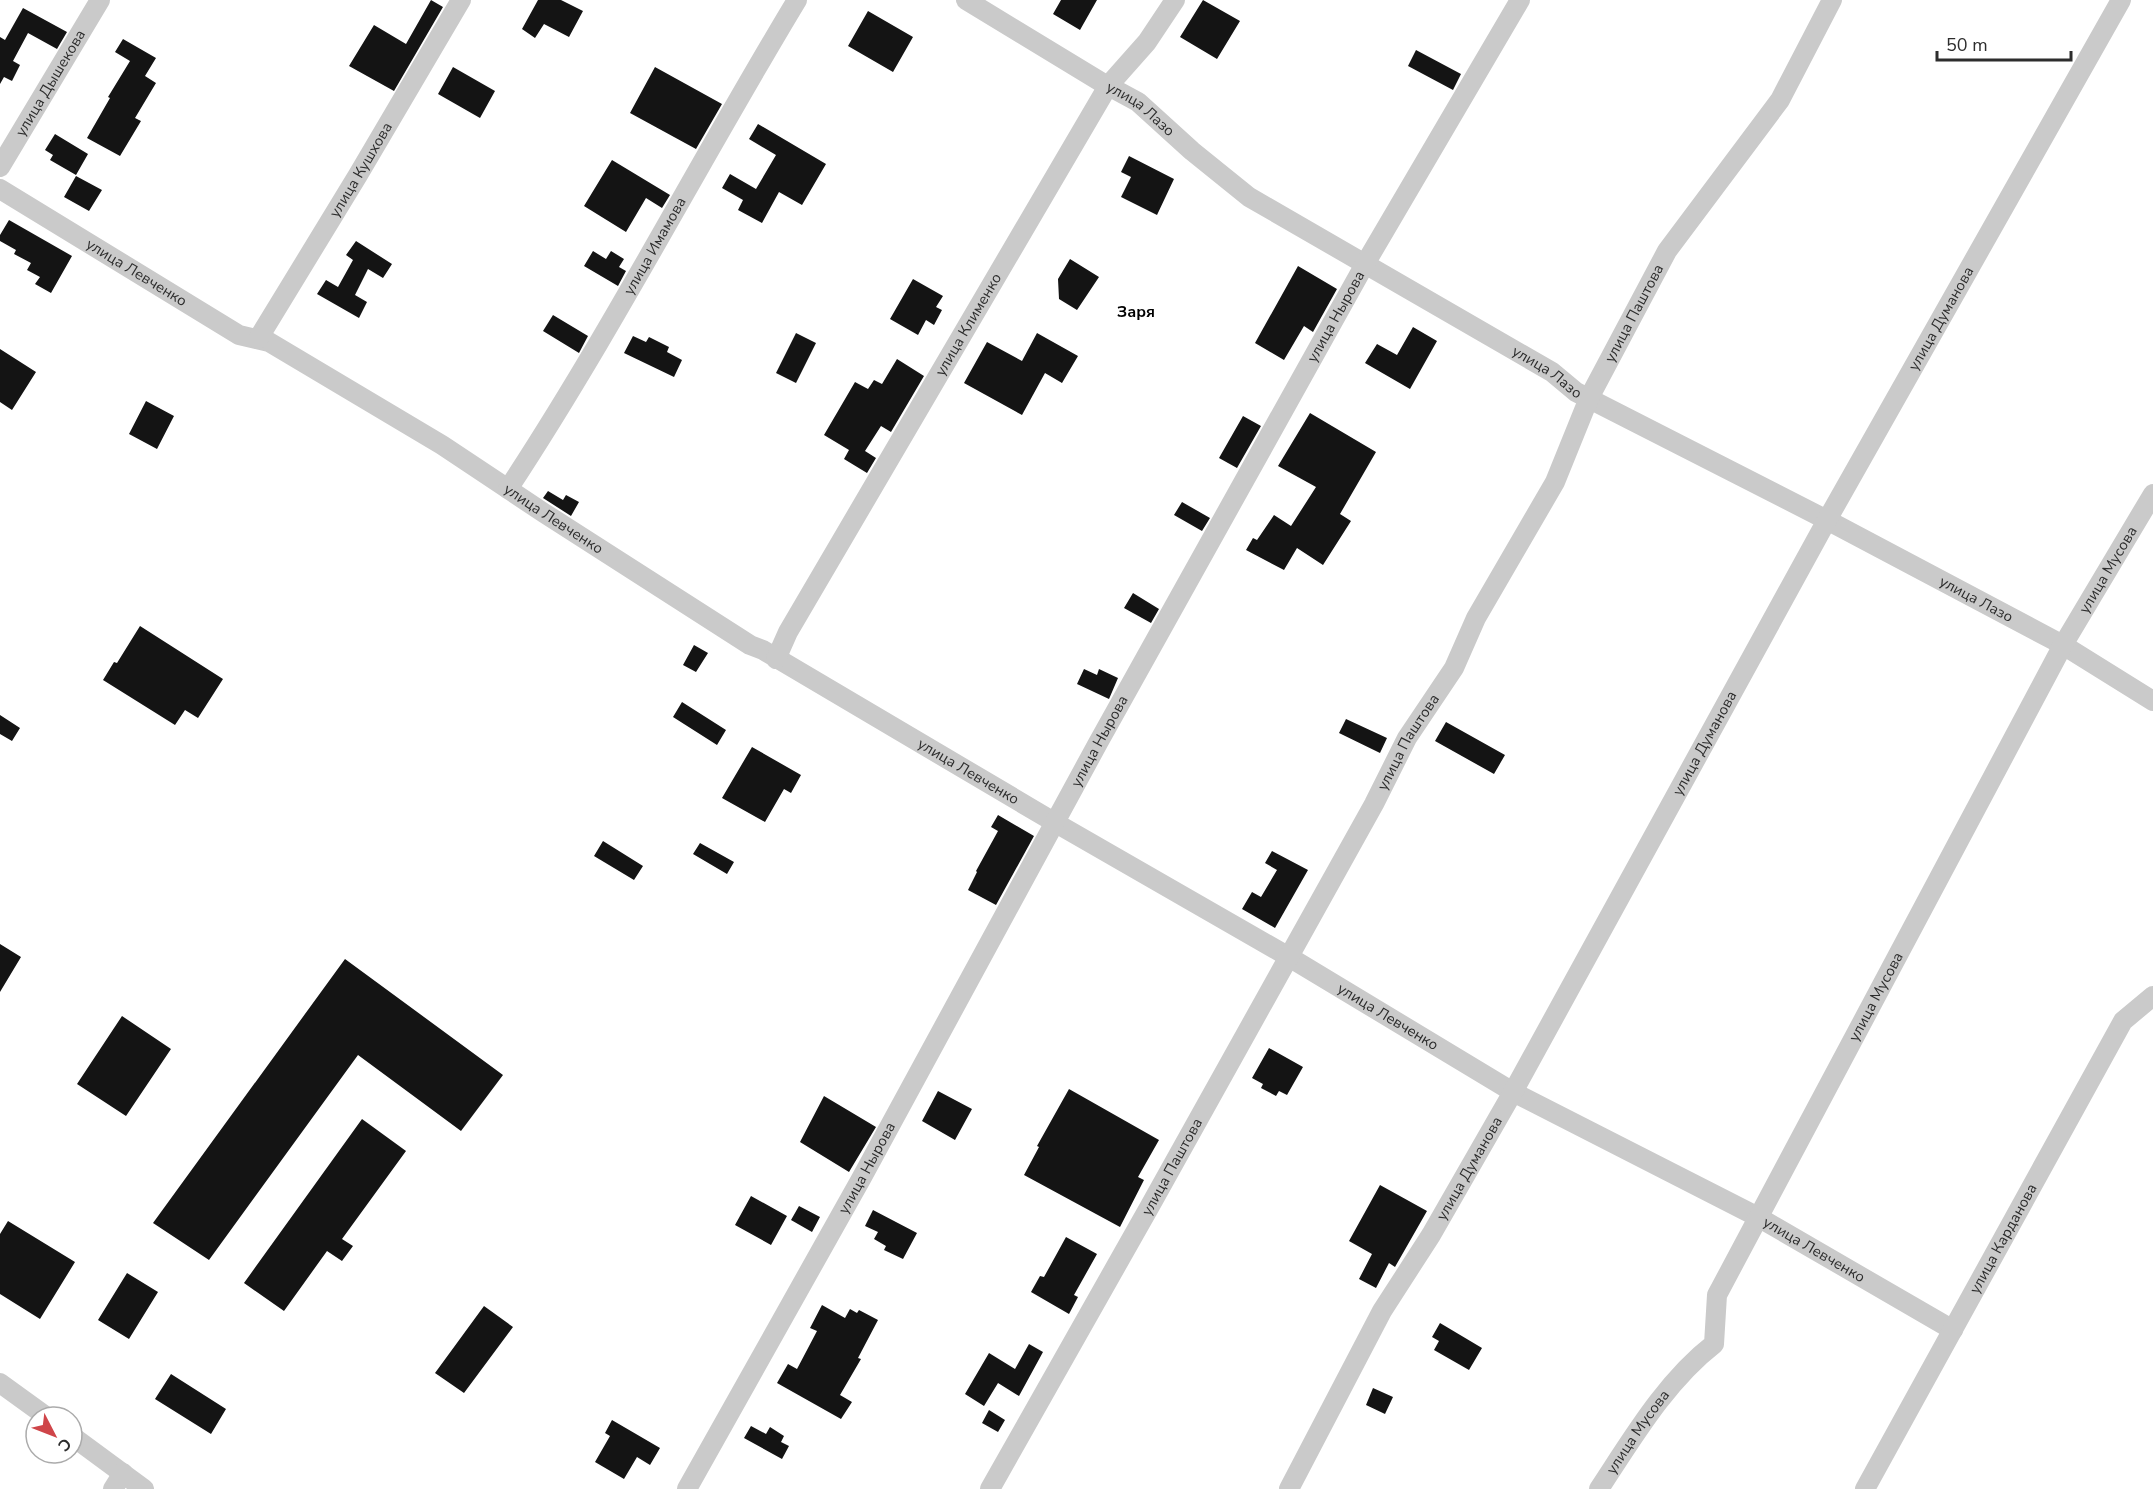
<svg xmlns="http://www.w3.org/2000/svg" width="2153" height="1489" font-family="'Nunito Sans',sans-serif">
	<rect width="100%" height="100%" fill="#fff"/>
	<path fill="#141414" d="M431,0l12,7 -49,84 -45,-25 25,-41 32,19z
		M538,0h23l22,11 -14,26 -25,-13 -9,14 -13,-9z
		M1061,0h36l-17,30 -27,-16z
		M1203,0l37,21 -23,38 -37,-22z
		M23,8l44,24 -10,17 -29,-16 -15,28 7,4 -8,16 -8,-4 -4,7v-47l5,3z
		M868,11l45,26 -20,35 -45,-26z
		M123,39l33,19 -11,18 11,7 -21,35 6,3 -21,35 -33,-18 23,-40 -2,-1 22,-36 -15,-9z
		M1416,50l45,24 -8,16 -45,-24z
		M453,67l42,24 -15,27 -42,-24z
		M655,67l67,37 -26,45 -66,-36z
		M758,124l68,40 -24,41 -23,-13 -17,31 -24,-13 5,-10 -21,-12 8,-14 26,15 20,-34 -27,-16z
		M55,134l33,20 -12,21 -26,-15 3,-5 -8,-5z
		M1129,156l45,23 -17,36 -36,-18 10,-20 -10,-5z
		M612,160l58,35 -8,13 -16,-10 -20,34 -42,-26z
		M76,176l26,14 -13,21 -25,-14z
		M9,220l63,36 -21,37 -16,-9 5,-7 -13,-7 4,-7 -17,-9 2,-4 -16,-9v-6z
		M356,241l36,23 -9,14 -15,-9 -13,26 12,7 -8,16 -42,-24 9,-14 12,7 15,-27 -7,-5z
		M593,251l13,8 5,-8 13,8 -5,8 7,4 -8,15 -34,-20z
		M1070,259l29,18 -22,33 -18,-11 -1,-20z
		M1298,266l39,23 -24,43 -9,-6 -20,34 -29,-17z
		M913,279l30,17 -7,11 6,3 -8,15 -8,-5 -8,15 -28,-16z
		M553,315l35,21 -9,17 -36,-22z
		M1413,327l24,14 -27,48 -45,-26 12,-19 20,11z
		M796,333l20,10 -20,40 -20,-10z
		M1037,333l41,23 -16,27 -17,-10 -23,42 -58,-32 23,-41 35,19z
		M633,336l13,6 3,-5 20,10 -2,5 15,8 -8,17 -50,-24z
		M0,349l36,23 -24,38 -12,-8z
		M897,359l27,17 -33,56 -10,-6 -16,25 11,7 -9,15 -23,-14 5,-9 -25,-15 31,-53 13,7 6,-9 8,4z
		M146,401l28,15 -17,33 -28,-15z
		M1310,413l66,39 -36,62 11,7 -28,44 -26,-17 -13,22 -38,-20 7,-12 4,2 17,-25 17,11 25,-39 -38,-21z
		M1243,416l18,10 -24,42 -18,-10z
		M548,491l15,9 3,-5 13,7 -8,14 -28,-18z
		M1182,502l28,16 -8,13 -28,-16z
		M1133,593l26,16 -8,14 -27,-15z
		M140,626l83,53 -25,39 -13,-8 -10,15 -72,-45 11,-18 3,1z
		M694,645l14,8 -12,19 -13,-7z
		M1084,669l13,6 2,-6 19,9 -9,21 -32,-15z
		M682,702l44,28 -9,15 -44,-28z
		M0,715l20,13 -8,13 -12,-7z
		M1346,719l41,19 -7,15 -41,-20z
		M1446,722l59,33 -11,19 -59,-33z
		M752,747l49,28 -10,18 -7,-4 -19,33 -43,-24z
		M998,815l36,21 -38,69 -28,-15 9,-18 -1,-1 22,-40 -7,-4z
		M603,841l40,25 -9,14 -40,-24z
		M700,843l34,19 -7,12 -34,-20z
		M1272,851l36,19 -33,58 -33,-19 10,-17 9,5 16,-27 -12,-7z
		M0,944l21,13 -21,35z
		M345,959l158,116 -42,56 -103,-76 -149,205 -56,-37z
		M122,1016l49,33 -45,67 -49,-32z
		M1269,1048l34,19 -16,28 -8,-4 -3,5 -15,-8 2,-4 -11,-6z
		M1069,1089l90,51 -21,37 6,3 -24,47 -96,-52 15,-28 -2,-1z
		M938,1091l34,18 -17,31 -33,-19z
		M824,1096l52,31 -27,45 -49,-30z
		M362,1119l44,32 -64,88 11,7 -11,15 -15,-10 -43,60 -40,-28z
		M1380,1185l47,26 -32,56 -6,-4 -13,25 -17,-9 13,-25 -23,-13z
		M751,1196l36,20 -16,29 -36,-20z
		M799,1206l21,11 -8,15 -21,-12z
		M873,1210l44,23 -14,26 -19,-9 2,-4 -12,-7 4,-7 -13,-6z
		M8,1221l67,41 -35,57 -40,-25v-60z
		M1066,1237l31,17 -23,41 4,2 -9,17 -38,-22 9,-16 4,1z
		M127,1273l31,19 -29,47 -31,-19z
		M822,1305l23,13 5,-9 7,4 2,-3 19,10 -20,38 3,1 -21,36 12,7 -11,17 -64,-36 11,-19 9,5 20,-38 -7,-3z
		M484,1306l29,21 -49,66 -29,-20z
		M1440,1323l42,25 -13,22 -35,-20 5,-9 -7,-4z
		M1029,1344l14,8 -24,44 -21,-13 -14,23 -19,-12 24,-41 26,16z
		M171,1374l55,35 -15,25 -56,-35z
		M1373,1388l20,9 -8,17 -19,-9z
		M989,1410l16,10 -7,12 -16,-9z
		M612,1420l48,28 -10,17 -13,-8 -13,22 -29,-17 15,-26 -5,-3z
		M751,1426l15,8 4,-7 14,9 -3,6 8,4 -7,13 -38,-21z"/>
	<g fill="none" stroke-linecap="round" stroke-linejoin="round">
		<g stroke="#cacaca" stroke-width="20">
			<path id="s1" d="M966,0l135,82 37,20 54,49 57,46 303,175 24,20 251,128 236,125 90,56"/>
			<path id="s2" d="M0,167l100,-167"/>
			<path id="s3" d="M0,189l239,146 30,7 173,103 102,68 206,132 13,5 291,172 235,135 224,135 245,125 195,113"/>
			<path id="s4" d="M258,339l100,-164 103,-175"/>
			<path id="s5" d="M508,489c104,-158 191,-327 289,-489"/>
			<path id="s6" d="M776,659l12,-27 320,-546 39,-44 28,-42"/>
			<path d="M0,1383l47,34"/>
			<path d="M72,1436l72,53"/>
			<path d="M113,1489l10,-16"/>
			<path id="s7" d="M687,1489l174,-310 237,-436 267,-479 155,-264"/>
			<path id="s8" d="M990,1489l160,-283 224,-402 33,-66 47,-70 22,-50 79,-136 34,-84 78,-147 113,-151 52,-100"/>
			<path id="s9" d="M1289,1489l93,-178 49,-76 82,-143 314,-572 294,-520"/>
			<path id="s10" d="M1599,1489c33,-50 67,-108 115,-145l3,-49 346,-650 90,-151"/>
			<path id="s11" d="M1865,1489l258,-468 30,-25"/>
		</g>
	</g>
	<g text-anchor="middle" stroke-width="6" stroke-linejoin="round" paint-order="stroke">
		<g font-size="15" fill="#2d2d2d" stroke="#fff">
			<text dy="5" stroke="none"><textPath href="#s2" startOffset="98">улица Дышекова</textPath></text>
			<text dy="5" stroke="none"><textPath href="#s1" startOffset="206">улица Лазо</textPath></text>
			<text dy="5" stroke="none"><textPath href="#s4" startOffset="198">улица Кушхова</textPath></text>
			<text dy="5" stroke="none"><textPath href="#s5" startOffset="284">улица Имамова</textPath></text>
			<text dy="5" stroke="none"><textPath href="#s3" startOffset="160">улица Левченко</textPath></text>
			<text dy="5" stroke="none"><textPath href="#s8" startOffset="1342">улица Паштова</textPath></text>
			<text dy="5" stroke="none"><textPath href="#s7" startOffset="1340">улица Нырова</textPath></text>
			<text dy="5" stroke="none"><textPath href="#s9" startOffset="1340">улица Думанова</textPath></text>
			<text dy="5" stroke="none"><textPath href="#s6" startOffset="386">улица Клименко</textPath></text>
			<text dy="5" stroke="none"><textPath href="#s1" startOffset="692">улица Лазо</textPath></text>
			<text dy="5" stroke="none"><textPath href="#s3" startOffset="646">улица Левченко</textPath></text>
			<text dy="5" stroke="none"><textPath href="#s10" startOffset="1059">улица Мусова</textPath></text>
			<text dy="5" stroke="none"><textPath href="#s1" startOffset="1178">улица Лазо</textPath></text>
			<text dy="5" stroke="none"><textPath href="#s7" startOffset="854">улица Нырова</textPath></text>
			<text dy="5" stroke="none"><textPath href="#s8" startOffset="856">улица Паштова</textPath></text>
			<text dy="5" stroke="none"><textPath href="#s9" startOffset="854">улица Думанова</textPath></text>
			<text dy="5" stroke="none"><textPath href="#s3" startOffset="1132">улица Левченко</textPath></text>
			<text dy="5" stroke="none"><textPath href="#s10" startOffset="573">улица Мусова</textPath></text>
			<text dy="5" stroke="none"><textPath href="#s3" startOffset="1618">улица Левченко</textPath></text>
			<text dy="5" stroke="none"><textPath href="#s8" startOffset="370">улица Паштова</textPath></text>
			<text dy="5" stroke="none"><textPath href="#s7" startOffset="368">улица Нырова</textPath></text>
			<text dy="5" stroke="none"><textPath href="#s9" startOffset="368">улица Думанова</textPath></text>
			<text dy="5" stroke="none"><textPath href="#s11" startOffset="286">улица Карданова</textPath></text>
			<text dy="5" stroke="none"><textPath href="#s3" startOffset="2104">улица Левченко</textPath></text>
			<text dy="5" stroke="none"><textPath href="#s10" startOffset="69">улица Мусова</textPath></text>
		</g>
		<g font-size="16" font-weight="bold" fill="#000" stroke="#fff">
			<text x="1136" y="317">Заря</text>
		</g>
	</g>
	<g transform="translate(54 1435) rotate(132)"><circle r="28" fill="#ffffff" stroke="#ababab" stroke-width="1.5"/>
	<path d="M0-4.5L10 22L0 15L-10 22Z" fill="#cf4549"/>
	<text y="-9" font-size="16" font-weight="bold" text-anchor="middle" fill="#2d2d2d">С</text>
	</g>
	<path d="M1937 51v9h134v-9" fill="none" stroke="#2d2d2d" stroke-width="3"/>
	<text x="1946" y="51" font-size="18" fill="#2d2d2d" stroke="#ffffff" stroke-width="4.5" paint-order="stroke">50 m</text>
</svg>
